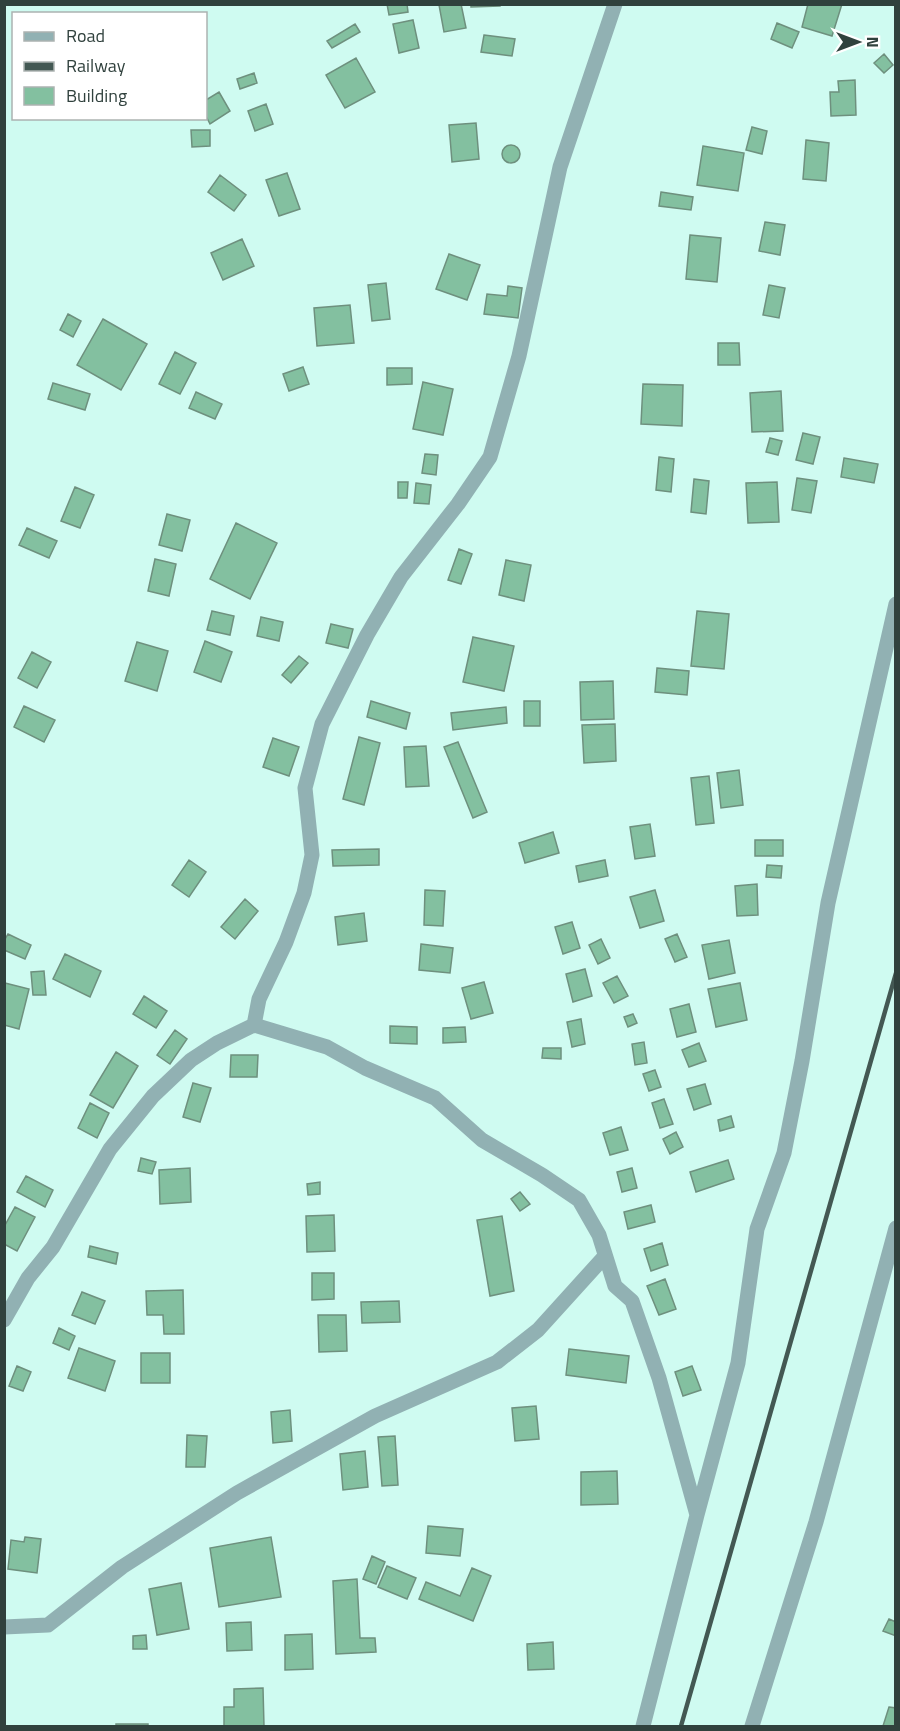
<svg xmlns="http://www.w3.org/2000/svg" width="900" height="1731" font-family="'Titillium Web',sans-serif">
	<rect width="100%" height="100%" fill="#cffbf1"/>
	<path fill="#83c0a0" stroke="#6e907e" stroke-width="1.5" d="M387,4h20l1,8 -19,3z
		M461,4l5,24 -22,4 -5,-27z
		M471,4h29v2l-29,1z
		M808,4h34l-10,32 -30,-9z
		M413,20l6,28 -20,5 -6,-29z
		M777,23l22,9 -7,16 -21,-9z
		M355,24l5,8 -28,16 -5,-7z
		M484,35l31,4 -3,17 -31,-4z
		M884,54l9,11 -9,8 -10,-10z
		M356,58l19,34 -30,16 -19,-33z
		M254,73l3,10 -17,6 -3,-10z
		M855,80l1,35 -25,1 -1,-24h9l-1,-11z
		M219,92l11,19 -20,13 -4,-8v-16z
		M266,104l7,20 -18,7 -7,-20z
		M476,123l3,36 -27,3 -3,-37z
		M752,127l15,4 -5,23 -16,-4z
		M191,130h19v16l-18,1z
		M806,140l23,3 -3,38 -23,-2z
		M502 154a9 9 0 1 1 18 0a9 9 0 1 1-18 0Z
		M703,146l41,7 -6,38 -41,-6z
		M287,173l13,36 -21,7 -13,-36z
		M220,175l26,20 -12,16 -26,-19z
		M661,192l32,5 -2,13 -32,-4z
		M765,222l20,3 -5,30 -21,-4z
		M690,235l31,3 -4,44 -31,-3z
		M242,239l12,27 -31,14 -12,-27z
		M449,254l31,11 -13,35 -31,-11z
		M386,283l4,36 -18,2 -4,-36z
		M769,285l16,3 -6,30 -16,-3z
		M508,286l14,2 -4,30 -34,-4 3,-20 20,2z
		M350,305l4,38 -37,3 -3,-38z
		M68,314l13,7 -8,16 -13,-7z
		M103,319l44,25 -26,46 -44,-25z
		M718,343h21l1,22h-22z
		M175,352l21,11 -16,31 -21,-10z
		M303,367l6,17 -20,7 -6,-17z
		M387,368h25v16l-25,1z
		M423,382l30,7 -10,46 -30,-6z
		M53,383l37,11 -5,16 -37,-11z
		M643,384l40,1 -1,41 -41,-2z
		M781,391l2,40 -31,1 -2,-39z
		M196,392l26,12 -7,15 -26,-11z
		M803,433l17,4 -7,27 -17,-4z
		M770,438l12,3 -4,14 -12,-3z
		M425,454l13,1 -2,20 -14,-2z
		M659,457l15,2 -3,33 -15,-2z
		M844,458l34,6 -4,19 -33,-6z
		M797,478l20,3 -6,32 -19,-3z
		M694,479l15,2 -3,33 -15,-2z
		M398,482h10l-1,16h-9z
		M777,482l2,40 -31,1 -2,-40z
		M416,483l15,2 -2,19 -15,-1z
		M75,487l19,8 -14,33 -19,-7z
		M167,514l23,6 -8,31 -23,-6z
		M236,523l41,20 -27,56 -40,-20z
		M27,528l30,13 -8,17 -30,-13z
		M459,549l13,5 -11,30 -13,-4z
		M155,559l21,5 -7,32 -21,-5z
		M506,560l25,5 -7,36 -25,-6z
		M212,611l22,5 -4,19 -23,-5z
		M697,611l32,3 -5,55 -33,-3z
		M261,617l22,5 -4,19 -22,-5z
		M331,624l22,5 -5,19 -22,-5z
		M473,637l41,9 -10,45 -41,-9z
		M205,641l27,11 -11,30 -27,-10z
		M137,642l31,9 -11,40 -32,-10z
		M32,652l19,10 -14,26 -19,-10z
		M299,656l9,7 -17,20 -9,-8z
		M657,668l32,3 -2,24 -32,-3z
		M613,681l1,38 -33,1 -1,-38z
		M371,701l39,12 -4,16 -39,-12z
		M524,701h16v25h-16z
		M24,706l31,14 -11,22 -30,-15z
		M506,707l1,16 -54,7 -2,-17z
		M615,724l1,37 -32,2 -2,-38z
		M359,737l21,6 -16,62 -21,-6z
		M273,738l26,9 -10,29 -26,-9z
		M458,742l29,70 -14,6 -29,-71z
		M426,746l3,40 -23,1 -2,-40z
		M739,770l4,35 -22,3 -4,-35z
		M709,776l5,47 -18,2 -5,-47z
		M650,824l5,32 -20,3 -5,-32z
		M553,832l6,21 -34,10 -6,-20z
		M755,840h28v16h-28z
		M379,849v16l-46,1 -1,-16z
		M189,860l17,12 -17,25 -17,-12z
		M605,860l3,16 -29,6 -3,-16z
		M767,865l15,1 -1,12 -15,-1z
		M757,884l1,31 -21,1 -2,-30z
		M425,890l20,1 -2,35 -19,-1z
		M655,890l9,31 -24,7 -10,-31z
		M245,899l13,12 -23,28 -14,-12z
		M364,913l3,28 -29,4 -3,-28z
		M572,922l8,26 -17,6 -8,-27z
		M8,934l23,11 -6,14 -21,-9v-9z
		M677,934l10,23 -12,5 -10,-23z
		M601,939l9,19 -12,6 -9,-19z
		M729,940l6,33 -26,6 -7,-34z
		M421,944l32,4 -3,25 -31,-3z
		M65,954l36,17 -11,26 -37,-18z
		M585,969l7,27 -19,6 -7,-28z
		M44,971l2,24h-13l-2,-23z
		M617,976l11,20 -14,7 -11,-20z
		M484,982l9,31 -22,6 -9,-31z
		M5,983l24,6 -10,40 -15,-4z
		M740,983l7,37 -31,7 -8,-38z
		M144,996l23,15 -11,17 -23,-14z
		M689,1004l7,28 -19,5 -7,-28z
		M633,1014l4,9 -9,4 -4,-10z
		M581,1019l4,25 -13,3 -5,-25z
		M390,1026l27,1v17l-27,-1z
		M465,1027l1,15 -23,1v-15z
		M175,1030l12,9 -17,25 -13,-9z
		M644,1042l3,21 -12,2 -3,-21z
		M699,1043l7,18 -17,6 -7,-17z
		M543,1048h18v11l-19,-1z
		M116,1052l22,14 -25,42 -23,-13z
		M231,1055h27l-1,22h-27z
		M655,1070l6,17 -12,4 -6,-17z
		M193,1083l18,5 -11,34 -17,-5z
		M705,1084l6,20 -17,6 -7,-21z
		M664,1099l9,25 -13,4 -8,-25z
		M90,1103l19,10 -12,25 -19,-10z
		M731,1116l3,11 -14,4 -2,-11z
		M621,1127l7,23 -18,5 -7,-22z
		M676,1132l7,15 -13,7 -7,-15z
		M141,1158l15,4 -4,12 -14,-3z
		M728,1160l6,19 -38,13 -6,-20z
		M190,1168l1,34 -31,2 -1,-34z
		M632,1168l5,20 -15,4 -5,-20z
		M26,1176l27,14 -8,17 -28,-15z
		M320,1182v12l-12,1 -1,-11z
		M520,1192l10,12 -10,7 -9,-12z
		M651,1205l4,17 -27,7 -4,-17z
		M15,1207l20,10 -18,34 -13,-7v-17z
		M334,1215l1,36 -28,1 -1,-36z
		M502,1216l12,75 -24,5 -13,-76z
		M662,1243l6,22 -17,6 -7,-22z
		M90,1246l28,7 -2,11 -28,-7z
		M312,1273h22v26l-22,1z
		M665,1279l11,30 -17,6 -12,-29z
		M183,1290l1,44h-20l-1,-19h-16l-1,-24z
		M82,1292l23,9 -10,23 -23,-9z
		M399,1301l1,21 -38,1 -1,-21z
		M318,1315h28l1,36 -28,1z
		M59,1328l16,8 -6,14 -16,-7z
		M79,1348l36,13 -10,30 -37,-13z
		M569,1349l60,7 -3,27 -60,-8z
		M141,1353h29v30h-29z
		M17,1366l14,6 -8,19 -14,-5z
		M692,1366l9,24 -18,6 -8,-24z
		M536,1406l3,33 -24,2 -3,-33z
		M290,1410l2,31 -19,2 -2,-31z
		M187,1435l20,1 -2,31h-19z
		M395,1436l3,49 -16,1 -4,-49z
		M365,1451l3,36 -25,3 -3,-36z
		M617,1471l1,33 -37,1v-33z
		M428,1526l35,3 -3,27 -34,-3z
		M25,1537l16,2 -4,34 -29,-4 3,-29 13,2z
		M271,1537l10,60 -62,10 -9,-59z
		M372,1556l13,6 -9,22 -13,-5z
		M387,1566l29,12 -9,21 -29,-12z
		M472,1568l19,8 -18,45 -54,-22 7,-17 34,14z
		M357,1579l3,59h15l1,14 -40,2 -3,-73z
		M181,1583l8,46 -32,6 -8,-46z
		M889,1619l7,3v14l-13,-5z
		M251,1622l1,28 -25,1 -1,-28z
		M312,1634l1,35 -28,1v-35z
		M146,1635l1,14h-14v-13z
		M553,1642l1,27 -26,1 -1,-26z
		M263,1688l1,38h-40v-19h10v-18z
		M889,1707l7,1v18h-13z
		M116,1724h32v2h-32z"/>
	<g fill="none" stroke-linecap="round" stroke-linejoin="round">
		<path stroke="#91b1b3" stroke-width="15" d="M615,4l-55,163 -41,189 -29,101 -32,47 -57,73 -34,58 -45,89 -17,64 7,67 -8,38 -18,49 -27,57 -5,26 73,22 38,21 70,30 47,42 60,35 37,25 20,35 16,51 17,15 27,77 38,137
			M4,1320l24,-42 25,-31 57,-98 43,-53 38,-36 26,-17 37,-18
			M4,1627l44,-2 74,-58 115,-74 138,-77 122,-54 41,-32 67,-74
			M643,1726l54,-211 41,-152 19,-134 27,-76 18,-92 26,-158 68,-299
			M752,1726l64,-204 80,-294"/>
		<path stroke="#435853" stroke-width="4.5" d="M681,1726l215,-753"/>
	</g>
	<rect width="900" height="1731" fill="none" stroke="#30413d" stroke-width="12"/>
	<rect x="12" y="12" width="195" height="108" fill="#ffffff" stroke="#acb3b1" stroke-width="1.5"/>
	<rect x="24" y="32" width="30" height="9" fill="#91b1b3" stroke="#acb3b1" stroke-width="1.5"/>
	<text x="66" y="42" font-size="18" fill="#30413d">Road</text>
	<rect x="24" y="62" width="30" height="9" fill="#435853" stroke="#acb3b1" stroke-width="1.5"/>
	<text x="66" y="72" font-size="18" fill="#30413d">Railway</text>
	<rect x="24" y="87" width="30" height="18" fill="#83c0a0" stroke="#acb3b1" stroke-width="1.5"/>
	<text x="66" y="102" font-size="18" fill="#30413d">Building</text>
	<g transform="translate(858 42) rotate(90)" stroke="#ffffff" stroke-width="4.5" paint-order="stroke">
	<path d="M0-4.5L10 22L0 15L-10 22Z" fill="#30413d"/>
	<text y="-9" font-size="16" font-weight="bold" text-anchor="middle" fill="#30413d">N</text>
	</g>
</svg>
